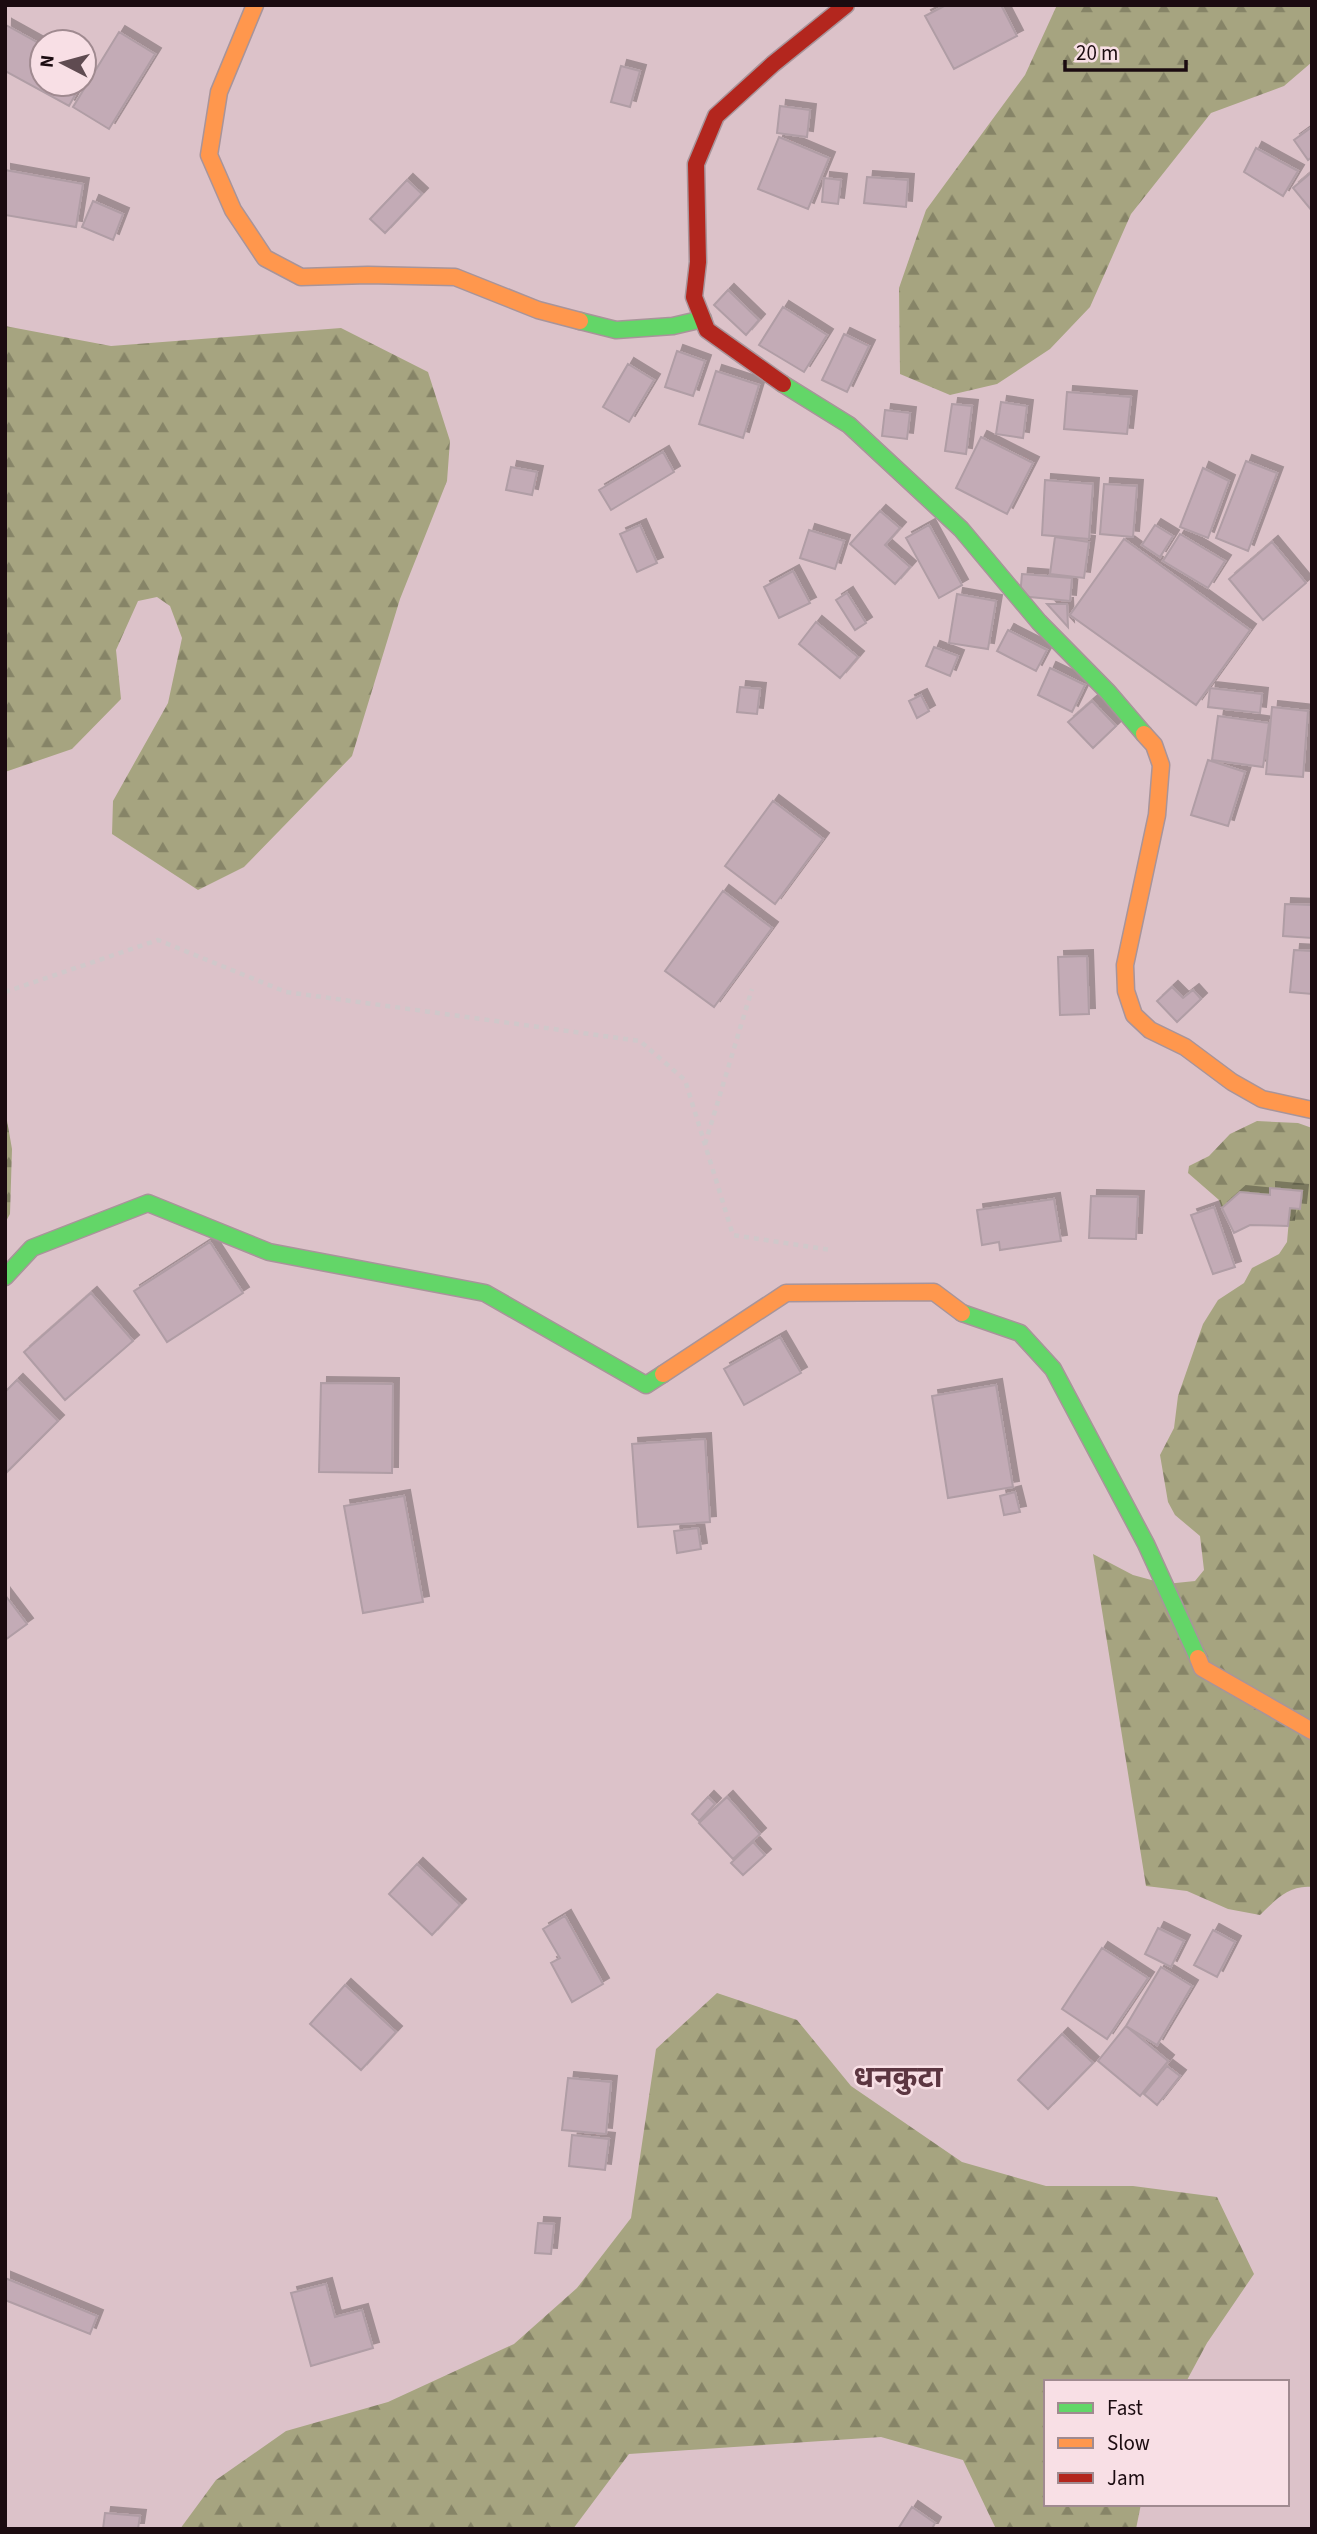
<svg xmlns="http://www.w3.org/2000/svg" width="1317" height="2534" font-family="'Source Sans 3','Noto Sans Devanagari',sans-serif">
	<defs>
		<pattern id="forest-firs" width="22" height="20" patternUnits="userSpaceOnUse" patternTransform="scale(1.75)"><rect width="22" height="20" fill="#a6a480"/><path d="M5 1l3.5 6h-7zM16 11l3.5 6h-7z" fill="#868467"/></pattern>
		<filter id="shadow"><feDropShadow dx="6" dy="-6" stdDeviation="0" flood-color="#0004"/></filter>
	</defs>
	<rect width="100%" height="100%" fill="#dcc2c9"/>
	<path fill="url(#forest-firs)" d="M1057,5h255v57l-28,24 -73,27 -80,101 -41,93 -40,42 -53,35 -47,11 -50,-21 -1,-86 27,-78 99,-135z
		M5,326l106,20 230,-18 87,44 22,69 -3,40 -47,118 -48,157 -108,111 -46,23 -86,-56 1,-33 55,-98 14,-65 -12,-32 -13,-9 -19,4 -22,49 5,49 -49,50 -67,23z
		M5,1109l7,40 -2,65 -5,9z
		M1257,1121l41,2 14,5v759c-24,-2 -36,13 -52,28l-32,-6 -41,-18 -41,-5 -53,-332 40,21 33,9 29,-3 9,-11 -4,-34 -25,-21 -7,-13 -8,-47 14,-27 4,-32 25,-72 15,-24 26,-17 8,-15 27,-14 8,-12 3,-34 10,1 2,-18 -31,-3 -1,7 -30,-3 -18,16 -3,-8 -31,-27 1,-7 20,-10 21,-22z
		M717,1993l80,27 54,66 111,76 84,24h87l84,11 37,77 -47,69 -21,39h-140v122h95l-5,25h-140l-33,-69 -82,-23 -252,17 -56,75h-393l36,-49 70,-49 102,-29 126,-58 63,-56 54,-70 25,-169z"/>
	<path fill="#c3abb6" stroke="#b09da5" stroke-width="2" filter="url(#shadow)" d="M946,5h55l16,31 -63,33 -29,-53z
		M6,25l36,20v39h39l-12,22 -64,-35z
		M119,32l36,22 -46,75 -36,-22z
		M621,66l19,5 -10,36 -19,-5z
		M780,106l30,4 -3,27 -30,-4z
		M1312,127v30l-4,3 -14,-20z
		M779,137l50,21 -21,51 -50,-20z
		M1256,148l42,23 -15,25 -39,-24z
		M5,170l78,14 -7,43 -71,-12z
		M1312,172v39l-19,-23z
		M867,177l41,3 -2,27 -42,-4z
		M824,178l17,2 -3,24 -16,-2z
		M407,180l15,14 -37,39 -15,-14z
		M93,201l30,13 -10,26 -31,-13z
		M728,290l31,30 -13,15 -32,-30z
		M783,307l44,28 -23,37 -45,-27z
		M844,334l25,12 -22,46 -25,-12z
		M677,351l28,10 -12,35 -28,-9z
		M628,364l26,16 -25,42 -26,-15z
		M716,371l43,14 -16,53 -44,-14z
		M1067,392l64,5 -4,37 -63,-5z
		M1001,402l26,4 -4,32 -27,-4z
		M952,404l20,2 -6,48 -21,-3z
		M885,410l25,3 -3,26 -25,-3z
		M981,437l52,26 -26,51 -51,-26z
		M663,452l11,20 -63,38 -12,-20z
		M1246,461l31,12 -29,78 -32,-13z
		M511,467l26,5 -5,23 -26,-5z
		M1203,468l26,13 -21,57 -28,-11z
		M1045,480l48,4 -4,55 -47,-4z
		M1104,484l33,2 -4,51 -33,-3z
		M880,511l20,17 -15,17 25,22 -15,17 -45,-40z
		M640,525l17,38 -20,9 -17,-38z
		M929,525l33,60 -23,13 -33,-60z
		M1155,525l18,11 -13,21 -18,-12z
		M809,530l35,11 -9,28 -35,-11z
		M1180,534l45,27 -17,27 -45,-27z
		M1055,537l34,5 -5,36 -34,-4z
		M1124,539l126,91 -54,75 -126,-90z
		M1272,542l34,41 -43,37 -34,-41z
		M793,571l17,32 -31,15 -15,-31z
		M1022,574l50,4 -2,23 -50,-5z
		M847,593l19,30 -11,7 -19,-30z
		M957,594l39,7 -8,48 -39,-6z
		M1047,604h20l1,23z
		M816,622l42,35 -18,21 -41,-34z
		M1008,630l39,20 -11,21 -39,-20z
		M934,647l24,9 -8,20 -24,-10z
		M1050,668l35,17 -13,27 -34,-17z
		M740,687l20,2 -3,25 -20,-2z
		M1210,688l52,6 -2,19 -52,-6z
		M921,695l8,16 -12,7 -8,-17z
		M1092,701l24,25 -23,22 -25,-26z
		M1272,707l36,4 -5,66 -37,-3z
		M1218,716l51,7 -6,44 -51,-7z
		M1208,760l37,12 -17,54 -37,-11z
		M773,801l50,38 -48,65 -50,-38z
		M723,891l49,37 -58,79 -49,-36z
		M1285,904l27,1v33l-29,-2z
		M1294,950l18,1v43l-22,-2z
		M1087,956l2,58 -29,1 -2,-58z
		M1172,987l11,11 10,-8 8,9 -24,23 -20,-21z
		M1270,1188l32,3 -2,18 -10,-1 -2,18 -38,-1 -16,8 -12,-25 18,-16 30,3z
		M1091,1196l47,1 -2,42 -47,-1z
		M1054,1199l7,42 -61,9 -1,-8 -17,3 -5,-35z
		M1214,1207l21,60 -22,7 -22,-59z
		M210,1242l33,51 -76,49 -33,-51z
		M91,1293l42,48 -68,59 -41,-48z
		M780,1337l21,36 -57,32 -20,-36z
		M17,1380l41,41 -53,53v-82z
		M321,1383l72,1 -1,89 -73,-1z
		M996,1385l17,102 -65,11 -16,-102z
		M705,1439l5,83 -72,5 -6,-83z
		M1015,1492l5,20 -16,3 -4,-19z
		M404,1496l19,106 -60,11 -19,-107z
		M698,1528l3,21 -24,4 -3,-22z
		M5,1595l22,29 -22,16z
		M708,1797l7,7 -16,17 -7,-7z
		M727,1797l33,37 -27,25 -34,-36z
		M753,1842l12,13 -22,20 -12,-12z
		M417,1864l43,41 -28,30 -43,-41z
		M565,1916l38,68 -31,18 -21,-39 9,-5 -17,-29z
		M1158,1928l26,13 -13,26 -26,-13z
		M1213,1930l22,12 -18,35 -23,-12z
		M1102,1948l46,30 -41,61 -45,-30z
		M1161,1967l31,19 -35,59 -31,-19z
		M345,1985l51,47 -35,38 -51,-46z
		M1126,2026l42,35 -28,35 -42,-35z
		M1062,2034l31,29 -45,46 -30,-29z
		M1167,2066l13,10 -23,29 -13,-11z
		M568,2078l43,4 -5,52 -44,-4z
		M572,2135l37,4 -4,31 -36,-4z
		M538,2223l16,1 -3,30 -16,-1z
		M5,2278l92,38 -7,18 -85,-34z
		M326,2284l9,33 27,-7 11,38 -62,18 -20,-73z
		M912,2507l23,16 -3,6h-34z
		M105,2513l35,3 -2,13h-35z"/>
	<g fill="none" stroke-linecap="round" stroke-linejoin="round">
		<defs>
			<path id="fast" d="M580,321l36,9 57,-4 30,-7
				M783,384l66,41 112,104 78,93 69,70 36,42
				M5,1277l27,-29 116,-45 121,49 216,41 161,92 17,-11
				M962,1313l58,20 33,36 93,175 52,114"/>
			<path id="slow" d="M255,5l-36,87 -10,63 24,55 32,48 36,19 67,-2 87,2 83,33 42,11
				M1144,734l10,11 7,20 -4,50 -32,150 1,26 8,24 16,15 35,17 47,35 30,17 50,11
				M663,1374l123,-81 148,-1 28,21
				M1198,1658l4,10 110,63"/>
			<path id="jam" d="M783,384l-76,-54 -13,-33 4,-35 -2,-98 20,-48 57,-52 73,-59"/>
		</defs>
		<use href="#fast" stroke="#a8949a" stroke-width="19"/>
		<use href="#slow" stroke="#a8949a" stroke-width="19"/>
		<use href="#jam" stroke="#a8949a" stroke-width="19"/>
		<path stroke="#d0c8ca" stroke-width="4.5" stroke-dasharray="5 5" stroke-linecap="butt" d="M5,992l153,-52 128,52 354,49 45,39 48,155 98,15
			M705,1144l47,-155"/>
		<use href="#fast" stroke="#63d668" stroke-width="16"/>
		<use href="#slow" stroke="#ff974d" stroke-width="16"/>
		<use href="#jam" stroke="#b3261e" stroke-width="16"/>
	</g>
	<g text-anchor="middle" stroke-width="5" stroke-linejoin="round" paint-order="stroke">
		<g font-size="30" font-weight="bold" fill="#5c3641" stroke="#f8dfe5">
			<text x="898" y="2087">धनकुटा</text>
		</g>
	</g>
	<rect width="1317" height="2534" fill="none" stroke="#1b0b10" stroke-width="14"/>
	<rect x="1044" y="2380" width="245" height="126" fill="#f8dfe5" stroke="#a08a90" stroke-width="2"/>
	<rect x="1058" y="2403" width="35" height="10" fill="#63d668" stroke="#a08a90" stroke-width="2"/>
	<text x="1107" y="2415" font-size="21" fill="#1b0b10">Fast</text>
	<rect x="1058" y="2438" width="35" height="10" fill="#ff974d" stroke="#a08a90" stroke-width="2"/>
	<text x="1107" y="2450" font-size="21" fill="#1b0b10">Slow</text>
	<rect x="1058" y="2473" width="35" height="10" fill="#b3261e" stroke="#a08a90" stroke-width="2"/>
	<text x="1107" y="2485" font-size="21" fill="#1b0b10">Jam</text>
	<g transform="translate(63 63) rotate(276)"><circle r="33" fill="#f8dfe5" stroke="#a08a90" stroke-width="2"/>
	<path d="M0-5L12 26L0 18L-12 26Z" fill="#5f4b51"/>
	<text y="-10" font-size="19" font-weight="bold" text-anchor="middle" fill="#1b0b10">N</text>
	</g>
	<path d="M1065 60v10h121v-10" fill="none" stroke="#1b0b10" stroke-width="3.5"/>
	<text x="1076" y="60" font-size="21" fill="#1b0b10" stroke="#f8dfe5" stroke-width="5" paint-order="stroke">20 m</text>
</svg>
